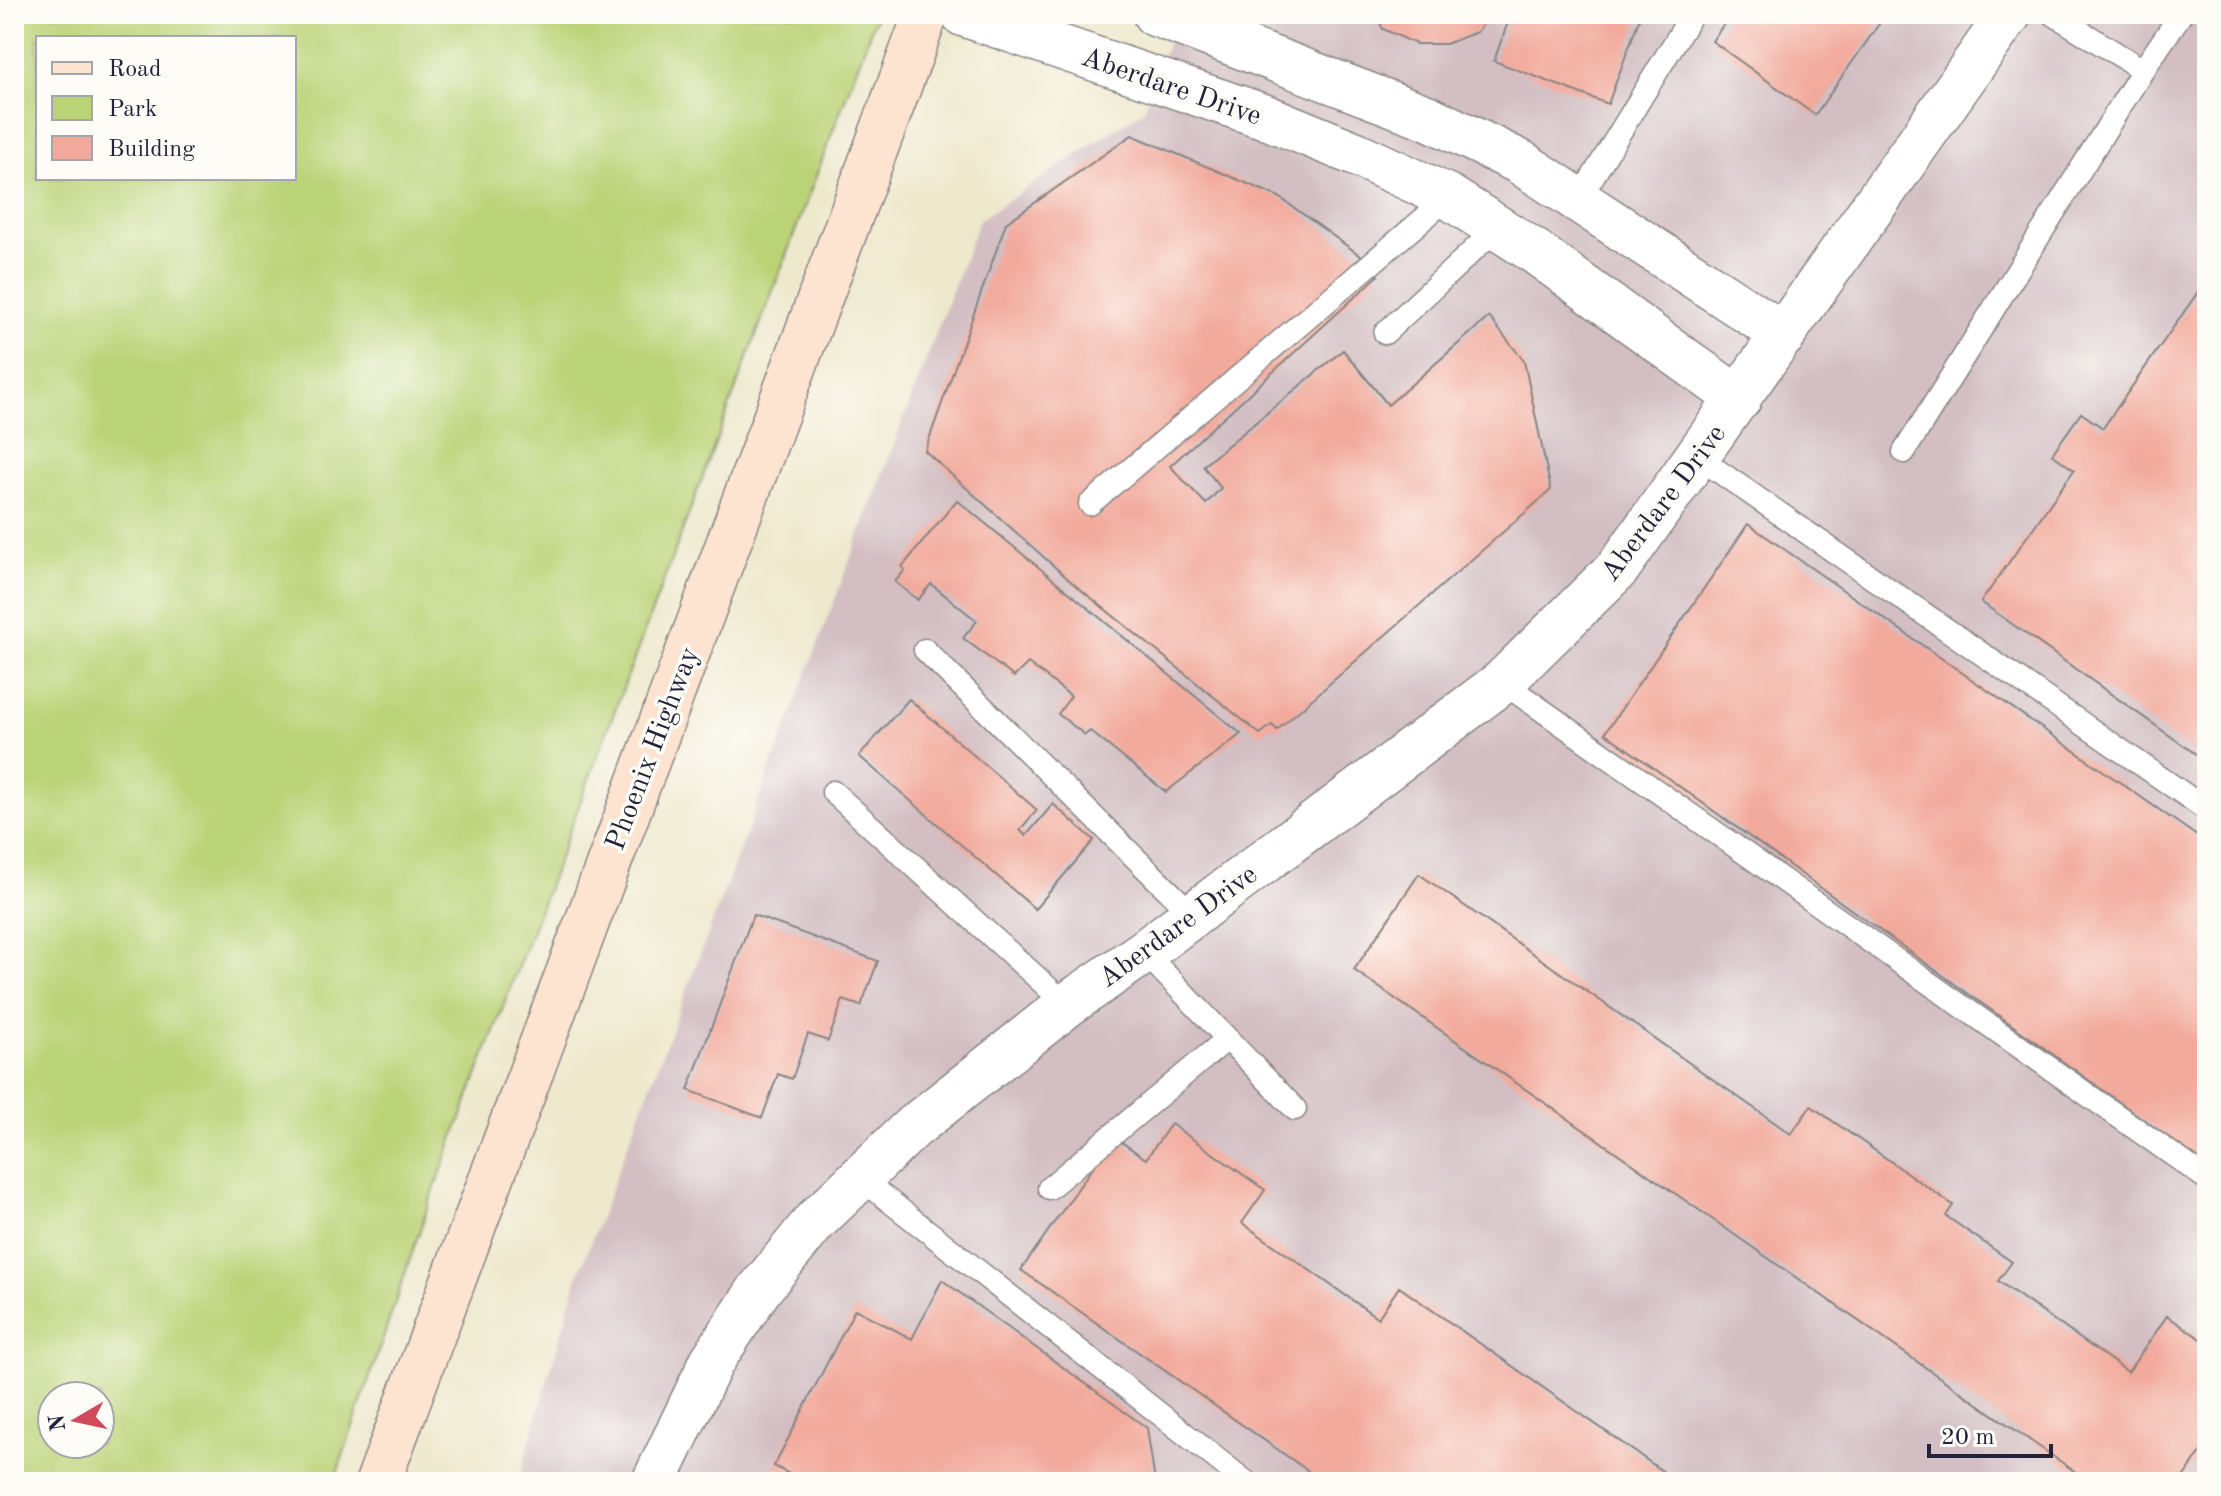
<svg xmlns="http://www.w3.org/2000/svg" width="2221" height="1496" font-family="'Old Standard TT',serif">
	<rect width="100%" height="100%" fill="#fdfcf7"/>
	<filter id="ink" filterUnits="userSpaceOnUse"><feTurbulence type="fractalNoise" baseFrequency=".0125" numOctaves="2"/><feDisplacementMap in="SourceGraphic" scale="16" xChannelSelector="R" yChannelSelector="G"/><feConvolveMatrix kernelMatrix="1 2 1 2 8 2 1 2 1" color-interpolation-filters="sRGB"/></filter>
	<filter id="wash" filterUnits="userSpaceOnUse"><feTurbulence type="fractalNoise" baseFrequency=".006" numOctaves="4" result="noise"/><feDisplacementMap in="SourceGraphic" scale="32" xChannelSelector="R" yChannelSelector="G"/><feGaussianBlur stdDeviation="1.8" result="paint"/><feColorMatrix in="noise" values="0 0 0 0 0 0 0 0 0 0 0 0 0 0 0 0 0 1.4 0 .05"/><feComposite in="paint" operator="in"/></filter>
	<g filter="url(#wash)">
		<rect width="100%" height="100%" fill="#eee8cc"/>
		<path fill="#d2bec3" d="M1178,14h1029v1468h-1689l60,-206 401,-1056 165,-110z"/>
		<path fill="#bbd377" stroke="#6e7a59" stroke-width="2" fill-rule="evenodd" d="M14,14h863l-449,1192 -94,276h-320zM38,38h256v140h-256zM52,1396h48v48h-48z"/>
		<g id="blocks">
			<path fill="#f2aa9c" d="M1375,14h116l-14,18 -31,12h-30l-33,-15z
				M1511,14h130l-33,90 -114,-43z
				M1731,14h155l-71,101 -103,-74z
				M1132,135l147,62 82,59 17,20 -208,190 36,38 15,-16 -18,-22 140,-116 45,55 101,-88 35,44 27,129 -274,240 -5,-5 -12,9 -185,-149 -150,-134 81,-228z
				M2207,279v483l-226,-160 93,-132 -22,-16 29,-41 22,15z
				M957,500l284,234 -75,58 -76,-61 -5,4 -27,-21 13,-18 -43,-33 -14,14 -51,-39 14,-17 -46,-37 -13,16 -23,-18 10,-12 -3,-3z
				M1748,524l459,319v322l-602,-432z
				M909,699l128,111 -17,20 6,6 27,-32 41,36 -59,69 -176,-153z
				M1419,874l372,260 20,-28 142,99 -7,11 66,46 -14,19 130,91 39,-56 40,27v100l-27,39h-90l-736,-512z
				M753,915l125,46 -17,45 -18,-6 -15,41 -20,-7 -16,45 -14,-5 -16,44 -74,-28z
				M1171,1124l94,66 -23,33 136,95 21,-31 279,195h-354l-303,-212 93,-133 32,22z
				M942,1280l205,148 8,54h-351l-30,-16 81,-157 57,30z"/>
		</g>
	</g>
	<g filter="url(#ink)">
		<use href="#blocks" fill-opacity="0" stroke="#888584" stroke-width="2"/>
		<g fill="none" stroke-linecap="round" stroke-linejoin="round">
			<defs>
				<path id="lane" d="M2053,14l90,56
					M1578,201l114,-187
					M1385,333l112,-105
					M1904,452l239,-382 38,-56
					M1698,457l509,353
					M1090,504l359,-307
					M925,650l268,265
					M1502,682l705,497
					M833,792l234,213
					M1144,952l151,157
					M860,1178l386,304
					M1049,1188l178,-149"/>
				<path id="street" d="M963,14l303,103 90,37 93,43 85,54 205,148
					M1155,14l274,104 91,44 264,173
					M654,1482l58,-121 47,-71 57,-70 96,-92 155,-123 77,-53 358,-270 116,-114 391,-554"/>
				<path id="secondary" d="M378,1482l548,-1468"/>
			</defs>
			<use href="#lane" stroke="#888584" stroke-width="25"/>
			<use href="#street" stroke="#888584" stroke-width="47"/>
			<use href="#secondary" stroke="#888584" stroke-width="47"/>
			<use href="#lane" stroke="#fff" stroke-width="22"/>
			<use href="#street" stroke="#fff" stroke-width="44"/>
			<use href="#secondary" stroke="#fde4d1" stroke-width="44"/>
		</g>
	</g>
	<g text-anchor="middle" stroke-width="7" stroke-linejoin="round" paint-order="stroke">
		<g font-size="28" fill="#22223b" stroke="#fdfcf7">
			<text transform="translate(1172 85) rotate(19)" y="10">Aberdare Drive</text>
			<text transform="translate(1662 502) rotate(-53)" y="10">Aberdare Drive</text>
			<text transform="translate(651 748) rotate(-69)" y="10">Phoenix Highway</text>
			<text transform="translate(1177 925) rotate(-36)" y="10">Aberdare Drive</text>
		</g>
	</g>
	<rect width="2221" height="1496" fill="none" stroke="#fdfcf7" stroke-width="48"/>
	<rect x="36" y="36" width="260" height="144" fill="#fdfcf7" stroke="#a5a5ac" stroke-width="2"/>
	<rect x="52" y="62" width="40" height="12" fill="#fde4d1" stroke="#a5a5ac" stroke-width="2"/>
	<text x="108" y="76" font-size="24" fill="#22223b">Road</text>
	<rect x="52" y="96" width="40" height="24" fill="#bbd377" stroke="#a5a5ac" stroke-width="2"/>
	<text x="108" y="116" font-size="24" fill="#22223b">Park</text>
	<rect x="52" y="136" width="40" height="24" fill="#f2aa9c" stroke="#a5a5ac" stroke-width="2"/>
	<text x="108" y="156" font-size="24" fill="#22223b">Building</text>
	<g transform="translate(76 1420) rotate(261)"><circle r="38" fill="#fdfcf7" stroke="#a5a5ac" stroke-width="2"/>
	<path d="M0-6L14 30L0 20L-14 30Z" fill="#d1495b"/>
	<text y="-12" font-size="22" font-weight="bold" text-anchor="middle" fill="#22223b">N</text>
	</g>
	<path d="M1929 1444v12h122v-12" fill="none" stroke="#22223b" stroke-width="4"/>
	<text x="1941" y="1444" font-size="24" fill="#22223b" stroke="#fdfcf7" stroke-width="6" paint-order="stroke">20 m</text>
</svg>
